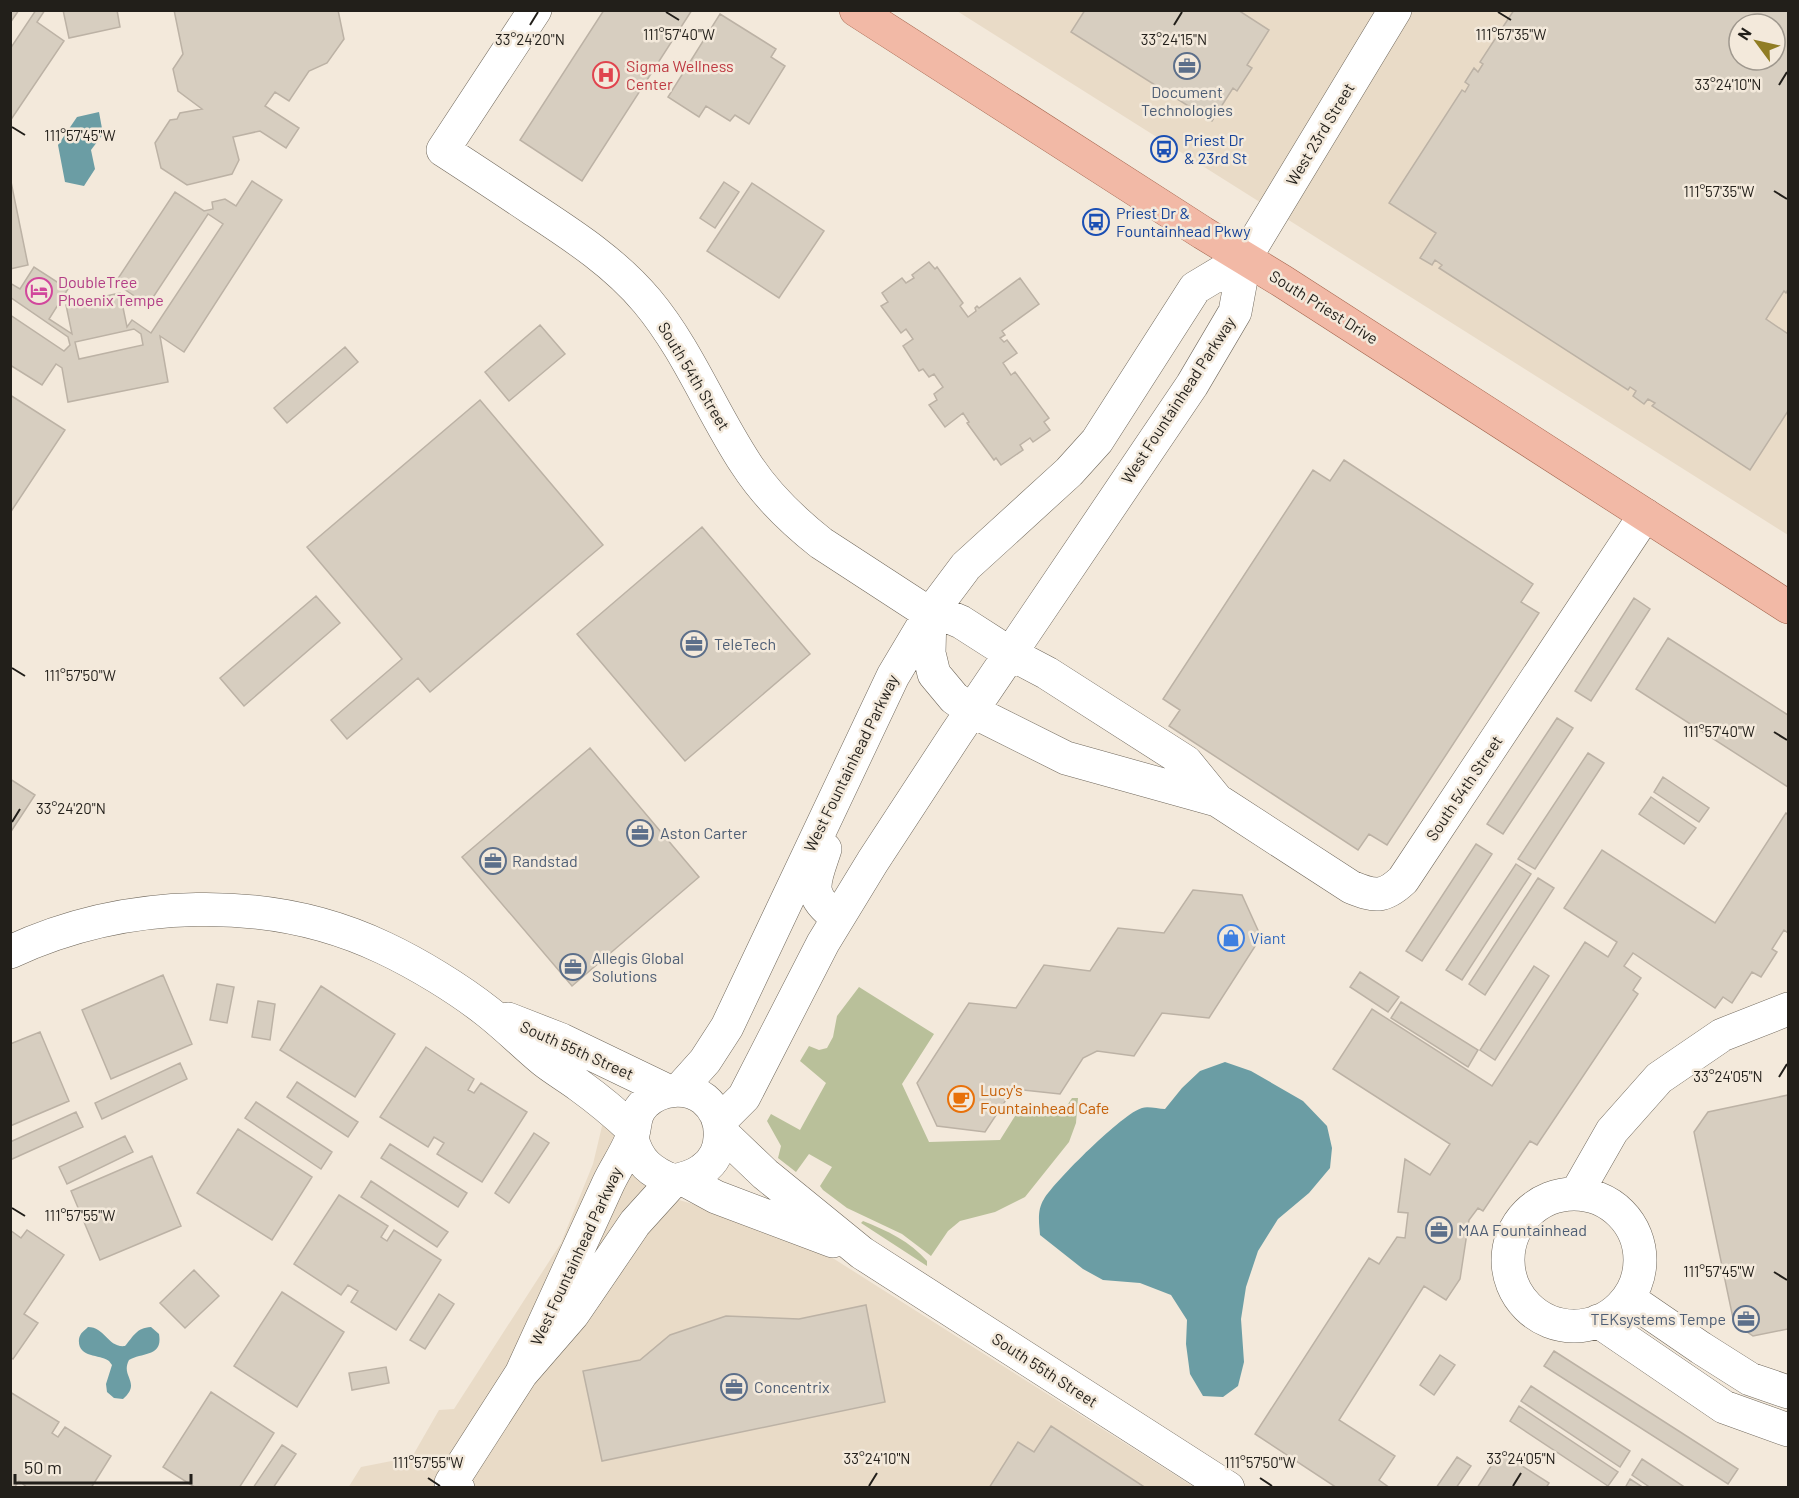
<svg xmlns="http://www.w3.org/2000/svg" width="1799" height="1498" font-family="Barlow,sans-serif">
	<rect width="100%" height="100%" fill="#f3e9db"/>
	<path fill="#e9dbc7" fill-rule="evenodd" d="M957,11h831v524zM1739,24h36v36h-36z
		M603,1122l76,78 86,25 55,25 374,237 -846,1 13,-21 51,-10 27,-47 15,-1 107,-166 32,-79z"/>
	<path fill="#b9c09a" d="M859,987l75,47 -32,50 27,58 71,-2 20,-32 46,-1 6,-9h6l-2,25 -7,19 -44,55 -30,15 -35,9 -12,10 -17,25 -29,-22 -55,-26 -24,-18 -3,-4 12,-19 -23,-13 -13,18 -18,-14 3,-12 -14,-25 4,-7 29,16 26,-47 -26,-22 9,-15 10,4 8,-2 6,-11 4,-21z
		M863,1221c23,9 48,21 64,40v5l-66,-43z"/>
	<path fill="#6b9da4" d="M99,112l4,22 -12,16 4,19 -11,17 -19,-4 -7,-37 19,-28z
		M1225,1062l26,9 52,30 24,25 5,22 -2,20 -21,25 -31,26 -20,32 -12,36 -5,32 3,43 -6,24 -15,11 -20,-1 -13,-22 -4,-30 1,-24 -16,-25 -31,-12 -37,-3 -20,-11 -43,-34c-1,-13 -3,-25 4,-36 11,-18 79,-86 98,-91 6,-2 16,1 23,1l17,-21 18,-17z
		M88,1327c17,0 20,21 37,19 9,-10 11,-18 26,-19l8,7c4,23 -16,18 -30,26 -9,17 13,22 -6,39l-9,-1 -7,-6 -1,-8 6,-19 -3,-4c-10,-7 -32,-3 -30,-22 1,-6 5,-8 9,-12z"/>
	<path fill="#d7cec0" stroke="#bcb2a5" stroke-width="1.5" fill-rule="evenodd" d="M10,10h9l-9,13z
		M36,10h9l-8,12 27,19 -54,80v-72z
		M63,10h54l3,17 -51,11z
		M174,10h164l6,29 -17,24 -18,8 -20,30 -14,-9 -10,14 34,22 -13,20 -26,-17 -27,6 6,23 -7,14 -45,11 -26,-17 -6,-25 15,-23 7,-1 3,-6 22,-4 -24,-18 -5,-22 10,-15z
		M604,10h88l-110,171 -62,-41z
		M1085,10h153l31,20 -22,35 5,3 -15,23 -4,-3 -21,33 -141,-89z
		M1514,10h274v279l-2,4 -2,-2 -18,28 22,15v77l-38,59 -98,-64 3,-3 -7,-4 -4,5 -11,-8 3,-5 -6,-4 -2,3 -189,-122 3,-3 -7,-5 -3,5 -12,-7 16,-25 -47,-30 73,-113 3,2 4,-7 -4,-3 9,-14 4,4 5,-8 -3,-2zM1739,24h36v36h-36z
		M720,14l56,35 -5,8 14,9 -36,58 -14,-9 -5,6 -24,-15 -7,11 -31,-20z
		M10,177l18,88 -18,4z
		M252,181l30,19 -98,152 -24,-16 8,46 -100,20 -6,-34 -6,-4 -14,21 -32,-20v-50l54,36 6,-6 -2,-8 -58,-40v-14l10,6 14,-22 34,22 -19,30 23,15 -6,-29 54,-12 7,34 5,-7 19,13 72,-109 -15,-10 -60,91 -33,-22 60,-91 29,19 9,-2 -1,-7 13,-3 11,7zM134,329l7,5 2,11 -64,14 -4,-17z
		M724,182l15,10 -24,36 -15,-10z
		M752,183l72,48 -45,67 -72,-47z
		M1091,212l15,10 -5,8 -15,-9z
		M929,262l6,7 2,-2 26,36 -3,3 8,11 8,-6 -1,-3 2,-2 2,2 41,-30 19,26 -37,27 3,4 -5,3 4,4 3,-2 10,13 -14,10 8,12 4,-3 34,46 -5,4 6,8 -17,12 -3,-4 -10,7 3,5 -22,15 -5,-7 -2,2 -27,-37 2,-1 -6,-9 -18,14 -16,-22 8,-5 -3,-6 9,-7 -9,-13 -5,3 -6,-8 -4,2 -16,-25 10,-7 -7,-10 -5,4 -20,-27 7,-4 -6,-9 20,-15 4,5 8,-5 -2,-3z
		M540,325l25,29 -56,47 -24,-29z
		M345,347l13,15 -71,61 -13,-15z
		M10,395l55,35 -55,83z
		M480,400l123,145 -173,147 -12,-14 -71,61 -16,-19 71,-61 -95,-112z
		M1344,460l189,124 -12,18 18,11 -152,232 -18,-11 -11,16 -189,-124 11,-16 -17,-11 150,-229 17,11z
		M702,527l108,127 -125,107 -108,-127z
		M316,596l24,27 -96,83 -24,-28z
		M1634,598l16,11 -59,92 -16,-10z
		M1668,638l120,77v72l-152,-98z
		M1557,718l16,10 -70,106 -16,-10z
		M590,748l109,129 -127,109 -110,-129z
		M1588,753l16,10 -69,106 -17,-10z
		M1663,777l46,31 -10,14 -45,-30z
		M10,779l25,16 -25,38z
		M1651,797l45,31 -12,16 -45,-30z
		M1786,813l2,2v118l-4,-3 -12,19 5,3 -16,25 -9,-5 -20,31 -9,-6 -8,11 -82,-55 -9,13 17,12 -8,12 5,4 -101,151 -7,-4 -47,70 -5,-3 -9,12 -9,59 -14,21 -22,-14 -85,134 56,36 -16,24 11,8h-53l-82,-54 114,-176 10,6 18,-27 8,1 3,-25 -10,-1 7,-53 25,16 20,-31 -117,-75 39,-60 120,77 93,-144 23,15 9,-15 -53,-34 38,-58 113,73z
		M1476,844l16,10 -70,107 -16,-10z
		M1516,864l15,10 -69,106 -16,-10z
		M1538,878l16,10 -69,107 -16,-11z
		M1193,890l49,5 19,42 -52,81 -47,-5 -28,43 -37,-5 -14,7 -23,36 -47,-5 -28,43 -48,-6 -20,-43 52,-80 47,5 28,-43 46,6 28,-43 46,5z
		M1534,966l15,10 -54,84 -15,-10z
		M1360,972l39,25 -11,15 -38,-25z
		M163,975l29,69 -81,35 -29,-69z
		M217,984l17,3 -7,36 -17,-3z
		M321,986l74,48 -40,63 -75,-47z
		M258,1001l17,3 -5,36 -18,-3z
		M1401,1002l77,48 -10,17 -77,-49z
		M40,1032l29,69 -59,25v-82z
		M426,1047l48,32 -6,11 6,3 7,-10 46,29 -45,70 -45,-28 7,-11 -10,-6 -6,10 -48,-30z
		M180,1063l7,16 -85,40 -7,-16z
		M297,1082l61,40 -10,15 -61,-40z
		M1788,1095v234l-35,7 -19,-13 -40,-191 14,-20z
		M256,1102l76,50 -11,17 -76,-51z
		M76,1112l7,15 -73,33v-18z
		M238,1129l74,48 -40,63 -75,-47z
		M534,1133l15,10 -40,60 -14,-10z
		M125,1136l8,16 -66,32 -8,-17z
		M390,1144l77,49 -9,14 -77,-49z
		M152,1156l29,70 -81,34 -29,-69z
		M371,1181l77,51 -11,15 -76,-50z
		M339,1195l49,31 -7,11 6,4 7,-11 47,30 -45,70 -45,-28 7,-11 -10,-6 -7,10 -47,-31z
		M10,1230l11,8 6,-8 37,25 -40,59 14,9 -25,36 -3,-2z
		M194,1270l25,26 -34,32 -25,-25z
		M282,1292l62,40 -47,75 -63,-41z
		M439,1294l15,10 -29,45 -15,-9z
		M866,1305l19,97 -283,59 -19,-90 57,-11 30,-25 56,-19 73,3z
		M1554,1351l184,118 -10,15 -184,-118z
		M1440,1355l15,10 -21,30 -14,-10z
		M386,1367l3,16 -37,7 -3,-17z
		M1531,1386l99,65 -10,16 -99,-66z
		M10,1392l49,30 -7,11 6,4 7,-10 46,29 -20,32h-63l-9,-7 -5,7h-4z
		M211,1392l63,41 -35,55h-43l-33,-21z
		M1519,1406l99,66 -10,14 -98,-65z
		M1051,1426l95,62h-157l29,-46 16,10z
		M282,1445l14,9 -23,34h-20z
		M1500,1452l49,31 -3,5h-69z
		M1457,1457l14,9 -15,22h-20z
		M1642,1459l44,29h-35l-19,-13z
		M1630,1479l14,9h-19z"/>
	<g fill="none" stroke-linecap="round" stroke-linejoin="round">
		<defs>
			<path id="minor" d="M535,10l-92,140c31,20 61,40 91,60 41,27 81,53 113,91 41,49 64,110 99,163 20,31 46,56 75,79l109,71 17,2 14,6 50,32 36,19 139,89 31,38 134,87c24,10 33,11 52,-7l242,-365
				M930,614l-1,39 5,21 20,24 18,13 94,47 151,42
				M825,849c-11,34 -20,45 13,69
				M10,952c114,-53 259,-59 374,-4 34,16 75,41 104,64 19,15 36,32 55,48 11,9 25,17 37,26 18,13 36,28 52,43
				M508,1019l54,21 106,51
				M679,1090l26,-29 22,-34 166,-351 37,-62 36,-48 103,-94 28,-31 98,-153 50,-30
				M719,1122l25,-25 79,-154 50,-82 83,-127 236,-349 43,-73 10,-54 150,-248
				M720,1131l45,43 97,79 366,235
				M683,1179l33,18 117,44
				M1576,1194l36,-63 47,-53 63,-43 66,-26
				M1508 1260a66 66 0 1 1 132 0a66 66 0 1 1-132 0Z
				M1628,1298l73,50 49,31 38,13
				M1598,1321l126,86 64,23
				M521,1374c29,-63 58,-126 87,-190 7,-15 17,-29 23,-44 6,-14 1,-24 14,-37 16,-15 42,-17 59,-4 22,18 22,55 -2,71 -8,6 -19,9 -29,11 -22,-9 -35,-19 -41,-43
				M458,1488l-7,-5 70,-109 52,-60 62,-91 38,-42"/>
			<path id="major" d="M856,10l347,223 79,48 506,326"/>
		</defs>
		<use href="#minor" stroke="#70685c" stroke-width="34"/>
		<use href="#major" stroke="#a3654e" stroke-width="34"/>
		<use href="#minor" stroke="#fff" stroke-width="33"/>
		<use href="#major" stroke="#f2b9a6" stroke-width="33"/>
	</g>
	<path fill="none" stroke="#221f1a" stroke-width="2" d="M666,12l13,8M1498,12l13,8M530,25l8,-13M1174,25l8,-13M1779,85l8,-13M12,127l13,8M1774,191l13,8M12,668l13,8M1774,732l13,8M12,822l8,-13M1779,1077l8,-13M12,1208l13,8M1774,1272l13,8M428,1478l12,8M1260,1478l12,8M869,1486l8,-13M1513,1486l8,-13"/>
	<defs>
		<symbol id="office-ring" viewBox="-11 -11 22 22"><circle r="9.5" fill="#f3e9db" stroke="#5c6f8a" stroke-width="1.5"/><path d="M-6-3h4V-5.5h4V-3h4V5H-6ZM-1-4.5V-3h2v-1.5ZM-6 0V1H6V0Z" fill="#5c6f8a"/></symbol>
		<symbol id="hospital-ring" viewBox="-11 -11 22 22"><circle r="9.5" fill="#f3e9db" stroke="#e0444e" stroke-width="1.5"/><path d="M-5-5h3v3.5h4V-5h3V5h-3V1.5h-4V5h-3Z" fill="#e0444e"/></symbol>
		<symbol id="bus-ring" viewBox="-11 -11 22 22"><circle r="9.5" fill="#f3e9db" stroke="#1a4fb4" stroke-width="1.5"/><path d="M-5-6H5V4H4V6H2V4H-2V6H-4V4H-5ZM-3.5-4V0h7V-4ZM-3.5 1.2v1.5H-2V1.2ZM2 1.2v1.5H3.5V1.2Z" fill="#1a4fb4"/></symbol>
		<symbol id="hotel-ring" viewBox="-11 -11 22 22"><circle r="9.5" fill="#f3e9db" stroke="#d1479c" stroke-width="1.5"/><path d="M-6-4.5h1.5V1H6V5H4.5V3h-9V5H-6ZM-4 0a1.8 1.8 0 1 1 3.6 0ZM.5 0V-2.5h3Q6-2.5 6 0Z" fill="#d1479c"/></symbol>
		<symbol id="shop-ring" viewBox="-11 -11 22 22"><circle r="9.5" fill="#f3e9db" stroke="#3f7fe0" stroke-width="1.5"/><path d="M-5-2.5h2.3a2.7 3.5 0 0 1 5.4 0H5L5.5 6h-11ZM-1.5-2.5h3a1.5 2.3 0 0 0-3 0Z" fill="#3f7fe0"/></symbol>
		<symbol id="cafe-ring" viewBox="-11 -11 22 22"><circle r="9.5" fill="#f3e9db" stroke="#e8710a" stroke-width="1.5"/><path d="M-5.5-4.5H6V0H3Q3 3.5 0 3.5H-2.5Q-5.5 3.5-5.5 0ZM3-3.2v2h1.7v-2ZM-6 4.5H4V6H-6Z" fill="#e8710a"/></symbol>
	</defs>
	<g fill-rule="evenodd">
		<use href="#office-ring" x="1172" y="51" width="30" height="30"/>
		<use href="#hospital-ring" x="591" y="60" width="30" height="30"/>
		<use href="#bus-ring" x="1149" y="134" width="30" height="30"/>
		<use href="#bus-ring" x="1081" y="207" width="30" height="30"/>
		<use href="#hotel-ring" x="24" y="276" width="30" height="30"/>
		<use href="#office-ring" x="679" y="629" width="30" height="30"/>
		<use href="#office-ring" x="625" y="818" width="30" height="30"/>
		<use href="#office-ring" x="478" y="846" width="30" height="30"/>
		<use href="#shop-ring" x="1216" y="923" width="30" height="30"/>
		<use href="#office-ring" x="558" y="952" width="30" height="30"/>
		<use href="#cafe-ring" x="946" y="1084" width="30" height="30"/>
		<use href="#office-ring" x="1424" y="1215" width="30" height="30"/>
		<use href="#office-ring" x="1731" y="1304" width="30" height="30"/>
		<use href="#office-ring" x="719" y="1372" width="30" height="30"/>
	</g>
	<g text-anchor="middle" stroke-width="5" stroke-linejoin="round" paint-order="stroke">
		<g font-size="16" fill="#be3a42" stroke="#f3e9db" text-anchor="start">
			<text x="626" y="72">Sigma Wellness<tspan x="626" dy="18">Center</tspan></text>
		</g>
		<g font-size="16" fill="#4e5e75" stroke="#f3e9db" text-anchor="start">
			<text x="1187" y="98" text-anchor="middle">Document<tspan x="1187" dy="18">Technologies</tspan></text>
			<text x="714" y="650">TeleTech</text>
			<text x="660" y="839">Aston Carter</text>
			<text x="512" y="867">Randstad</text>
			<text x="592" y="964">Allegis Global<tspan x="592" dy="18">Solutions</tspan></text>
			<text x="1458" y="1236">MAA Fountainhead</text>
			<text x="1726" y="1325" text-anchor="end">TEKsystems Tempe</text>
			<text x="754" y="1393">Concentrix</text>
		</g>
		<g font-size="16" fill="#221f1a" stroke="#f3e9db">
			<text transform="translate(1320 134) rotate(-59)" y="6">West 23rd Street</text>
			<text transform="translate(1324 307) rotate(32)" y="6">South Priest Drive</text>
			<text transform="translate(694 376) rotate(59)" y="6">South 54th Street</text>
			<text transform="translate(1178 400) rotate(-57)" y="6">West Fountainhead Parkway</text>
			<text transform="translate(851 763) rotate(-64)" y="6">West Fountainhead Parkway</text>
			<text transform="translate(1464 788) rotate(-56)" y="6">South 54th Street</text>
			<text transform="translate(577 1050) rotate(24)" y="6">South 55th Street</text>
			<text transform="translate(576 1256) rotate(-65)" y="6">West Fountainhead Parkway</text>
			<text transform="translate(1045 1370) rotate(33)" y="6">South 55th Street</text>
		</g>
		<g font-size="16" fill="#164399" stroke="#f3e9db" text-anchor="start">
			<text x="1184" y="146">Priest Dr<tspan x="1184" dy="18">&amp; 23rd St</tspan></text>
			<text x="1116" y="219">Priest Dr &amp;<tspan x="1116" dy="18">Fountainhead Pkwy</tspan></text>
		</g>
		<g font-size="16" fill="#b23c85" stroke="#f3e9db" text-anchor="start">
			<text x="58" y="288">DoubleTree<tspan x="58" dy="18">Phoenix Tempe</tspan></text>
		</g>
		<g font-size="16" fill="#366cbe" stroke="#f3e9db" text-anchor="start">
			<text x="1250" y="944">Viant</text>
		</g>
		<g font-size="16" fill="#c56008" stroke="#f3e9db" text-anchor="start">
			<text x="980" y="1096">Lucy's<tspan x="980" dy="18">Fountainhead Cafe</tspan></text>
		</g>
	</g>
	<g font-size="15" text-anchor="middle" fill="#221f1a" stroke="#f3e9db" stroke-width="5" stroke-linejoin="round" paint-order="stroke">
		<text x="679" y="40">111°57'40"W</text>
		<text x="1511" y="40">111°57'35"W</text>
		<text x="530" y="45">33°24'20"N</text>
		<text x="1174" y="45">33°24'15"N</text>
		<text x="1728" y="90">33°24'10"N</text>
		<text x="80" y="141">111°57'45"W</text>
		<text x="1719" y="197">111°57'35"W</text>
		<text x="80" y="681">111°57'50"W</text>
		<text x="1719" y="737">111°57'40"W</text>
		<text x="71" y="814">33°24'20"N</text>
		<text x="1728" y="1082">33°24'05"N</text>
		<text x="80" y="1221">111°57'55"W</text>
		<text x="1719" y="1277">111°57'45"W</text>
		<text x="877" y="1464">33°24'10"N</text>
		<text x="1521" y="1464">33°24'05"N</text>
		<text x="428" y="1468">111°57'55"W</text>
		<text x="1260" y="1468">111°57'50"W</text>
	</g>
	<rect width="1799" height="1498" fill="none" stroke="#221f1a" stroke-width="24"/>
	<g transform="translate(1757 42) rotate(303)"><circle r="28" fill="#f3e9db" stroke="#9f988e" stroke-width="1.5"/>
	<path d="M0-4.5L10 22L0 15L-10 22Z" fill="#907d24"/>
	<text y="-9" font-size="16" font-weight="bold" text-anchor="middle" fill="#221f1a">N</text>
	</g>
	<path d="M15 1474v9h176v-9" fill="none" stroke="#221f1a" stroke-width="3"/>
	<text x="24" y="1474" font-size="18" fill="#221f1a" stroke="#f3e9db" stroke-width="4.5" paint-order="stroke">50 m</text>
</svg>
